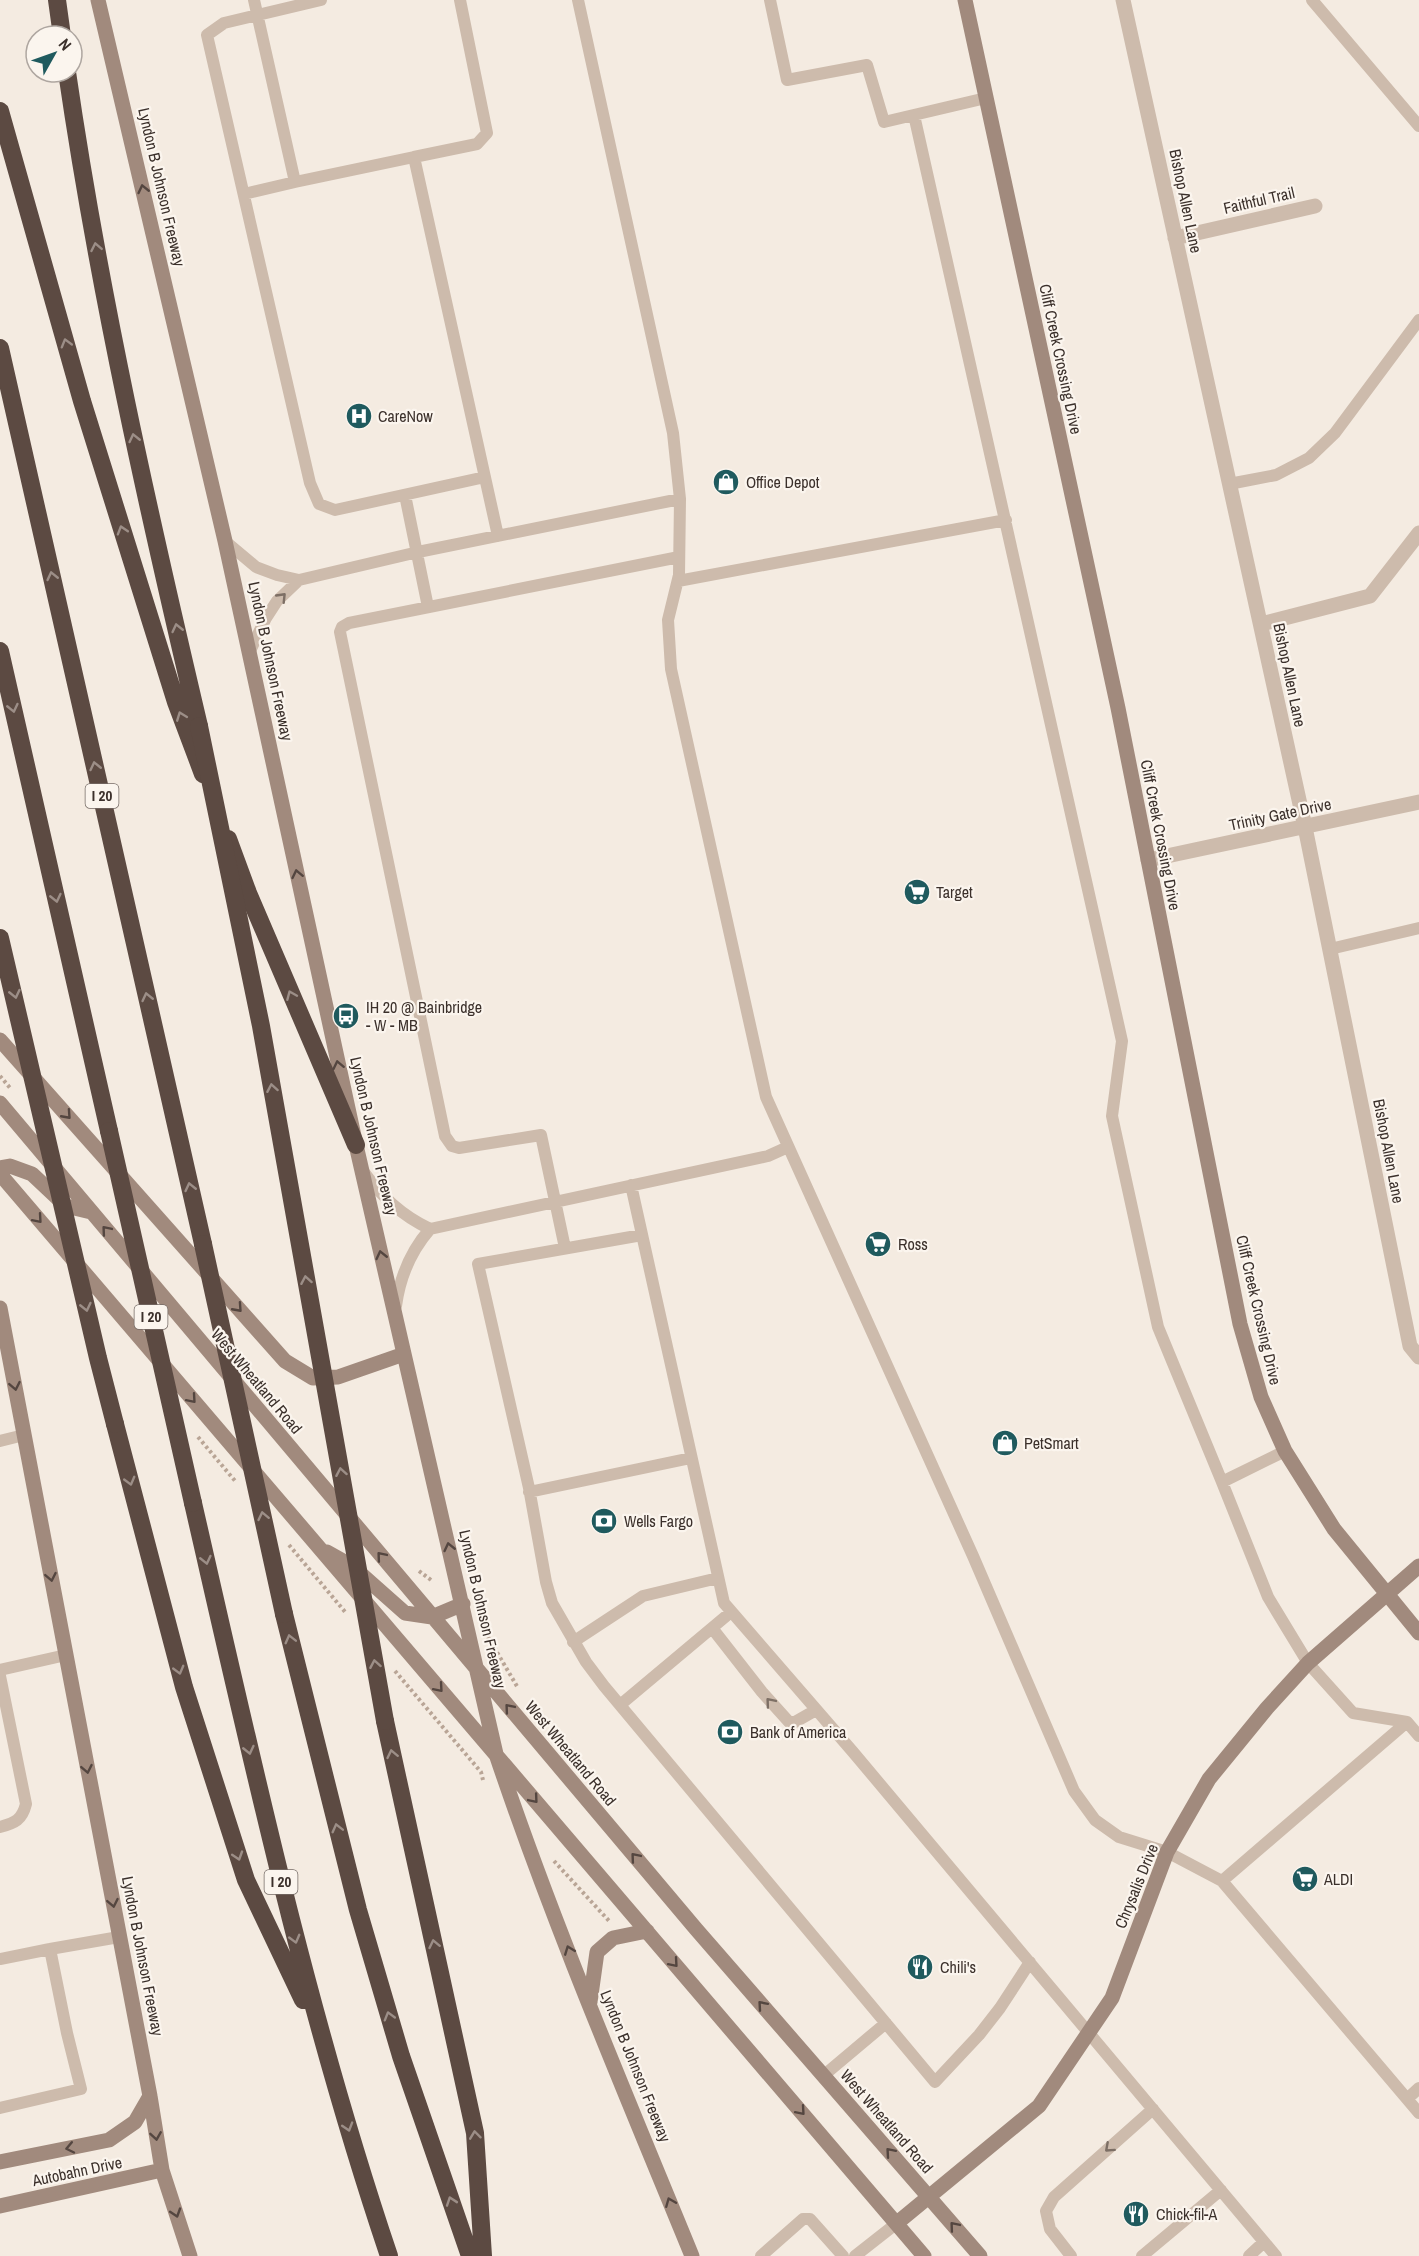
<svg xmlns="http://www.w3.org/2000/svg" width="1419" height="2256" font-family="'Archivo Narrow',sans-serif">
	<rect width="100%" height="100%" fill="#f4ebe1"/>
	<g fill="none" stroke-linecap="round" stroke-linejoin="round">
		<path stroke="#b9a596" stroke-width="4" stroke-dasharray="3 3" stroke-linecap="butt" d="M0,1076l11,13
			M198,1437l38,45
			M289,1545l57,68
			M419,1571l12,9
			M488,1637l30,51
			M395,1671l86,101 2,8
			M554,1861l56,61"/>
		<path stroke="#cdbbac" stroke-width="12" d="M254,0l41,182 119,-25
			M321,0l-97,23 -17,12 103,448 9,21 16,6 150,-33
			M460,0l27,133 -10,11 -63,13 84,379
			M578,0l95,433 7,66 -1,76 -11,45 3,49 95,428 207,459 101,235 21,29 24,17 48,15 55,29 197,232
			M770,0l17,80 80,-15 17,57 102,-24
			M1312,0l107,126
			M914,115l208,926 -10,75 46,211 64,155 63,-31
			M244,194l51,-12
			M1229,484l47,-9 33,-17 26,-25 84,-113
			M405,495l23,112
			M225,541l31,26 21,8 22,5 119,-28 262,-53
			M678,581l328,-61
			M249,653l17,-35 11,-17 22,-21
			M1330,949l89,-21
			M363,1171c19,26 38,44 67,58l338,-73 20,-9
			M631,1185l93,418 129,149 423,504
			M642,1235l-164,29 51,224 17,94 6,21 34,59 18,24 331,396 44,-47 21,-27 30,-46
			M565,1248l-24,-113 -82,13 -7,-2 -7,-10 -105,-504 2,-5 7,-4 330,-66
			M396,1306c4,-30 14,-54 34,-77
			M0,1441l24,-6
			M1222,1482l46,115 40,66 45,50 54,9 12,14
			M529,1492l162,-34
			M712,1628l50,64 27,30h6l21,-12
			M573,1642l70,-46 75,-18
			M0,1670l66,-15
			M0,1676l26,128c-4,16 -11,19 -26,23
			M620,1705l111,-93
			M1222,1881l185,-159
			M0,1959l50,-10
			M823,2076l63,-53
			M1407,2099l12,-11
			M0,2108l81,-19 -14,-56 -17,-84 69,-12
			M761,2256l42,-37h7l33,37
			M855,2256l42,-33
			M1071,2256l-21,-27 -4,-18 8,-14 99,-88
			M1142,2256l79,-66
			M1249,2256l15,-14"/>
		<path stroke="#cdbbac" stroke-width="15" d="M1123,0l182,827 105,519 9,11
			M1175,238l140,-32
			M1261,624l109,-28 49,-63
			M1148,860l271,-58"/>
		<path stroke="#a18a7d" stroke-width="15" d="M98,0l127,541 131,604 140,609c57,170 128,336 196,502
			M965,0l153,708 122,616 21,73 24,54 49,78 85,104
			M0,1040l285,321 28,17 25,-1 66,-23
			M0,1103l696,826 284,327
			M0,1168l10,-2 22,8 34,32 25,6
			M0,1174l924,1082
			M0,1308l150,788 12,74 28,86
			M327,1552l25,14 53,47 27,4 31,-13
			M590,2002l7,-50 16,-14 34,-7
			M0,2162l109,-22 26,-18 15,-26
			M0,2206l162,-36
			M897,2223l142,-117 73,-108 55,-146 42,-73 58,-71 41,-45 111,-97"/>
		<path stroke="#5c4a42" stroke-width="18" d="M57,0l5,36
			M67,72c32,220 81,438 132,654
			M0,111l82,290 94,301 27,72
			M0,348l203,896
			M0,651l109,480
			M228,839l20,54 108,252
			M115,1424l69,263 62,193 57,120
			M193,1503c58,253 113,507 196,753
			M284,1614l74,296 43,146 69,200
			M385,1721l90,412 8,123"/>
		<path stroke="#5c4a42" stroke-width="18" d="M199,726l62,300 124,695
			M0,938l98,420 17,66
			M109,1131l84,372
			M203,1244l81,370"/>
	</g>
	<defs><path id="oneway-chevron" d="M-2-3.5L2.5 0L-2 3.5" fill="none" stroke-width="1.6" stroke-linecap="round" stroke-linejoin="round" transform="scale(1.5)"/></defs>
	<g stroke="#544640">
		<use href="#oneway-chevron" transform="translate(143 189) rotate(-103)"/>
		<use href="#oneway-chevron" transform="translate(297 874) rotate(-102)"/>
		<use href="#oneway-chevron" transform="translate(338 1065) rotate(-102)"/>
		<use href="#oneway-chevron" transform="translate(67 1115) rotate(48)"/>
		<use href="#oneway-chevron" transform="translate(38 1219) rotate(49)"/>
		<use href="#oneway-chevron" transform="translate(106 1230) rotate(-130)"/>
		<use href="#oneway-chevron" transform="translate(381 1255) rotate(-103)"/>
		<use href="#oneway-chevron" transform="translate(238 1308) rotate(48)"/>
		<use href="#oneway-chevron" transform="translate(15 1386) rotate(79)"/>
		<use href="#oneway-chevron" transform="translate(192 1399) rotate(49)"/>
		<use href="#oneway-chevron" transform="translate(449 1547) rotate(-103)"/>
		<use href="#oneway-chevron" transform="translate(381 1556) rotate(-130)"/>
		<use href="#oneway-chevron" transform="translate(51 1577) rotate(79)"/>
		<use href="#oneway-chevron" transform="translate(439 1688) rotate(49)"/>
		<use href="#oneway-chevron" transform="translate(509 1708) rotate(-130)"/>
		<use href="#oneway-chevron" transform="translate(87 1769) rotate(79)"/>
		<use href="#oneway-chevron" transform="translate(534 1799) rotate(50)"/>
		<use href="#oneway-chevron" transform="translate(635 1857) rotate(-130)"/>
		<use href="#oneway-chevron" transform="translate(113 1903) rotate(79)"/>
		<use href="#oneway-chevron" transform="translate(569 1950) rotate(-111)"/>
		<use href="#oneway-chevron" transform="translate(674 1963) rotate(49)"/>
		<use href="#oneway-chevron" transform="translate(762 2005) rotate(-131)"/>
		<use href="#oneway-chevron" transform="translate(801 2111) rotate(49)"/>
		<use href="#oneway-chevron" transform="translate(156 2136) rotate(81)"/>
		<use href="#oneway-chevron" transform="translate(70 2148) rotate(168)"/>
		<use href="#oneway-chevron" transform="translate(890 2152) rotate(-131)"/>
		<use href="#oneway-chevron" transform="translate(670 2202) rotate(-112)"/>
		<use href="#oneway-chevron" transform="translate(176 2213) rotate(72)"/>
		<use href="#oneway-chevron" transform="translate(954 2226) rotate(-130)"/>
	</g>
	<g stroke="#9c8e87">
		<use href="#oneway-chevron" transform="translate(96 247) rotate(-101)"/>
		<use href="#oneway-chevron" transform="translate(66 343) rotate(-106)"/>
		<use href="#oneway-chevron" transform="translate(134 438) rotate(-103)"/>
		<use href="#oneway-chevron" transform="translate(122 530) rotate(-107)"/>
		<use href="#oneway-chevron" transform="translate(52 576) rotate(-103)"/>
		<use href="#oneway-chevron" transform="translate(177 628) rotate(-103)"/>
		<use href="#oneway-chevron" transform="translate(13 708) rotate(77)"/>
		<use href="#oneway-chevron" transform="translate(181 716) rotate(-111)"/>
		<use href="#oneway-chevron" transform="translate(95 766) rotate(-103)"/>
		<use href="#oneway-chevron" transform="translate(56 898) rotate(77)"/>
		<use href="#oneway-chevron" transform="translate(15 994) rotate(77)"/>
		<use href="#oneway-chevron" transform="translate(291 995) rotate(-113)"/>
		<use href="#oneway-chevron" transform="translate(147 997) rotate(-103)"/>
		<use href="#oneway-chevron" transform="translate(272 1088) rotate(-100)"/>
		<use href="#oneway-chevron" transform="translate(190 1187) rotate(-103)"/>
		<use href="#oneway-chevron" transform="translate(306 1280) rotate(-100)"/>
		<use href="#oneway-chevron" transform="translate(86 1307) rotate(77)"/>
		<use href="#oneway-chevron" transform="translate(341 1472) rotate(-100)"/>
		<use href="#oneway-chevron" transform="translate(130 1481) rotate(75)"/>
		<use href="#oneway-chevron" transform="translate(263 1516) rotate(-102)"/>
		<use href="#oneway-chevron" transform="translate(206 1560) rotate(77)"/>
		<use href="#oneway-chevron" transform="translate(290 1639) rotate(-104)"/>
		<use href="#oneway-chevron" transform="translate(375 1664) rotate(-100)"/>
		<use href="#oneway-chevron" transform="translate(179 1670) rotate(75)"/>
		<use href="#oneway-chevron" transform="translate(249 1750) rotate(77)"/>
		<use href="#oneway-chevron" transform="translate(392 1754) rotate(-102)"/>
		<use href="#oneway-chevron" transform="translate(337 1828) rotate(-104)"/>
		<use href="#oneway-chevron" transform="translate(238 1856) rotate(72)"/>
		<use href="#oneway-chevron" transform="translate(295 1939) rotate(75)"/>
		<use href="#oneway-chevron" transform="translate(434 1944) rotate(-102)"/>
		<use href="#oneway-chevron" transform="translate(389 2016) rotate(-106)"/>
		<use href="#oneway-chevron" transform="translate(348 2127) rotate(73)"/>
		<use href="#oneway-chevron" transform="translate(475 2135) rotate(-97)"/>
		<use href="#oneway-chevron" transform="translate(451 2201) rotate(-109)"/>
	</g>
	<g stroke="#7d6f65">
		<use href="#oneway-chevron" transform="translate(282 597) rotate(-46)"/>
		<use href="#oneway-chevron" transform="translate(770 1702) rotate(-130)"/>
		<use href="#oneway-chevron" transform="translate(1109 2148) rotate(138)"/>
	</g>
	<defs>
		<symbol id="hospital-disc" viewBox="-11 -11 22 22"><circle r="9.5" fill="#1f5a5e" stroke="#fbf5ee"/><path d="M-5-5h3v3.5h4V-5h3V5h-3V1.5h-4V5h-3Z" fill="#fff"/></symbol>
		<symbol id="shop-disc" viewBox="-11 -11 22 22"><circle r="9.5" fill="#1f5a5e" stroke="#fbf5ee"/><path d="M-5-2.5h2.3a2.7 3.5 0 0 1 5.4 0H5L5.5 6h-11ZM-1.5-2.5h3a1.5 2.3 0 0 0-3 0Z" fill="#fff"/></symbol>
		<symbol id="supermarket-disc" viewBox="-11 -11 22 22"><circle r="9.5" fill="#1f5a5e" stroke="#fbf5ee"/><path d="M-6-5.5h2.5l.6 2H6L4.5 2H-2.5L-4.4-4H-6ZM-1.5 3.2a1.3 1.3 0 1 0 .1 0ZM3 3.2a1.3 1.3 0 1 0 .1 0Z" fill="#fff"/></symbol>
		<symbol id="bus-disc" viewBox="-11 -11 22 22"><circle r="9.5" fill="#1f5a5e" stroke="#fbf5ee"/><path d="M-5-6H5V4H4V6H2V4H-2V6H-4V4H-5ZM-3.5-4V0h7V-4ZM-3.5 1.2v1.5H-2V1.2ZM2 1.2v1.5H3.5V1.2Z" fill="#fff"/></symbol>
		<symbol id="bank-disc" viewBox="-11 -11 22 22"><circle r="9.5" fill="#1f5a5e" stroke="#fbf5ee"/><path d="M-6-4H6V4H-6ZM0-2.3a2.3 2.3 0 1 0 0 4.6a2.3 2.3 0 1 0 0-4.6Z" fill="#fff"/></symbol>
		<symbol id="restaurant-disc" viewBox="-11 -11 22 22"><circle r="9.5" fill="#1f5a5e" stroke="#fbf5ee"/><path d="M-5-6h1v4h1v-4h1v4h1v-4h1v5L-1.5 .5V6h-2V.5L-5-1ZM5-6V6H3V1.5H1.5Q1.5-4 5-6Z" fill="#fff"/></symbol>
	</defs>
	<g fill-rule="evenodd">
		<use href="#hospital-disc" x="344" y="401" width="30" height="30"/>
		<use href="#shop-disc" x="711" y="467" width="30" height="30"/>
		<use href="#supermarket-disc" x="902" y="877" width="30" height="30"/>
		<use href="#bus-disc" x="331" y="1001" width="30" height="30"/>
		<use href="#supermarket-disc" x="863" y="1229" width="30" height="30"/>
		<use href="#shop-disc" x="990" y="1428" width="30" height="30"/>
		<use href="#bank-disc" x="589" y="1506" width="30" height="30"/>
		<use href="#bank-disc" x="715" y="1717" width="30" height="30"/>
		<use href="#supermarket-disc" x="1290" y="1864" width="30" height="30"/>
		<use href="#restaurant-disc" x="905" y="1952" width="30" height="30"/>
		<use href="#restaurant-disc" x="1121" y="2199" width="30" height="30"/>
	</g>
	<g text-anchor="middle" stroke-width="4.5" stroke-linejoin="round" paint-order="stroke">
		<g fill="#fbf5ee" stroke="#756b66" stroke-width="1.5">
			<rect x="85.5" y="784" width="33" height="24" rx="4.5"/>
			<rect x="134.5" y="1305" width="33" height="24" rx="4.5"/>
			<rect x="264.5" y="1870" width="33" height="24" rx="4.5"/>
		</g>
		<g font-size="15" font-weight="bold" fill="#3b302b">
			<text x="102" y="801">I 20</text>
			<text x="151" y="1322">I 20</text>
			<text x="281" y="1887">I 20</text>
		</g>
		<g font-size="16" fill="#3b302b" stroke="#fbf5ee">
			<text transform="translate(162 187) rotate(77)" y="6">Lyndon B Johnson Freeway</text>
			<text transform="translate(1259 200) rotate(-13)" y="6">Faithful Trail</text>
			<text transform="translate(1186 201) rotate(78)" y="6">Bishop Allen Lane</text>
			<text transform="translate(1061 359) rotate(78)" y="6">Cliff Creek Crossing Drive</text>
			<text transform="translate(271 661) rotate(78)" y="6">Lyndon B Johnson Freeway</text>
			<text transform="translate(1290 675) rotate(78)" y="6">Bishop Allen Lane</text>
			<text transform="translate(1280 814) rotate(-12)" y="6">Trinity Gate Drive</text>
			<text transform="translate(1161 835) rotate(79)" y="6">Cliff Creek Crossing Drive</text>
			<text transform="translate(374 1136) rotate(77)" y="6">Lyndon B Johnson Freeway</text>
			<text transform="translate(1389 1151) rotate(79)" y="6">Bishop Allen Lane</text>
			<text transform="translate(1259 1310) rotate(77)" y="6">Cliff Creek Crossing Drive</text>
			<text transform="translate(257 1381) rotate(50)" y="6">West Wheatland Road</text>
			<text transform="translate(483 1609) rotate(77)" y="6">Lyndon B Johnson Freeway</text>
			<text transform="translate(571 1753) rotate(50)" y="6">West Wheatland Road</text>
			<text transform="translate(1136 1886) rotate(-68)" y="6">Chrysalis Drive</text>
			<text transform="translate(143 1956) rotate(79)" y="6">Lyndon B Johnson Freeway</text>
			<text transform="translate(636 2066) rotate(68)" y="6">Lyndon B Johnson Freeway</text>
			<text transform="translate(887 2121) rotate(49)" y="6">West Wheatland Road</text>
			<text transform="translate(77 2171) rotate(-12)" y="6">Autobahn Drive</text>
		</g>
		<g font-size="16" fill="#3b302b" stroke="#fbf5ee" text-anchor="start">
			<text x="378" y="422">CareNow</text>
			<text x="746" y="488">Office Depot</text>
			<text x="936" y="898">Target</text>
			<text x="366" y="1013">IH 20 @ Bainbridge<tspan x="366" dy="18">- W - MB</tspan></text>
			<text x="898" y="1250">Ross</text>
			<text x="1024" y="1449">PetSmart</text>
			<text x="624" y="1527">Wells Fargo</text>
			<text x="750" y="1738">Bank of America</text>
			<text x="1324" y="1885">ALDI</text>
			<text x="940" y="1973">Chili's</text>
			<text x="1156" y="2220">Chick-fil-A</text>
		</g>
	</g>
	<g transform="translate(54 54) rotate(50)"><circle r="28" fill="#fbf5ee" stroke="#aea6a0" stroke-width="1.5"/>
	<path d="M0-4.5L10 22L0 15L-10 22Z" fill="#1f5a5e"/>
	<text y="-9" font-size="16" font-weight="bold" text-anchor="middle" fill="#3b302b">N</text>
	</g>
</svg>
